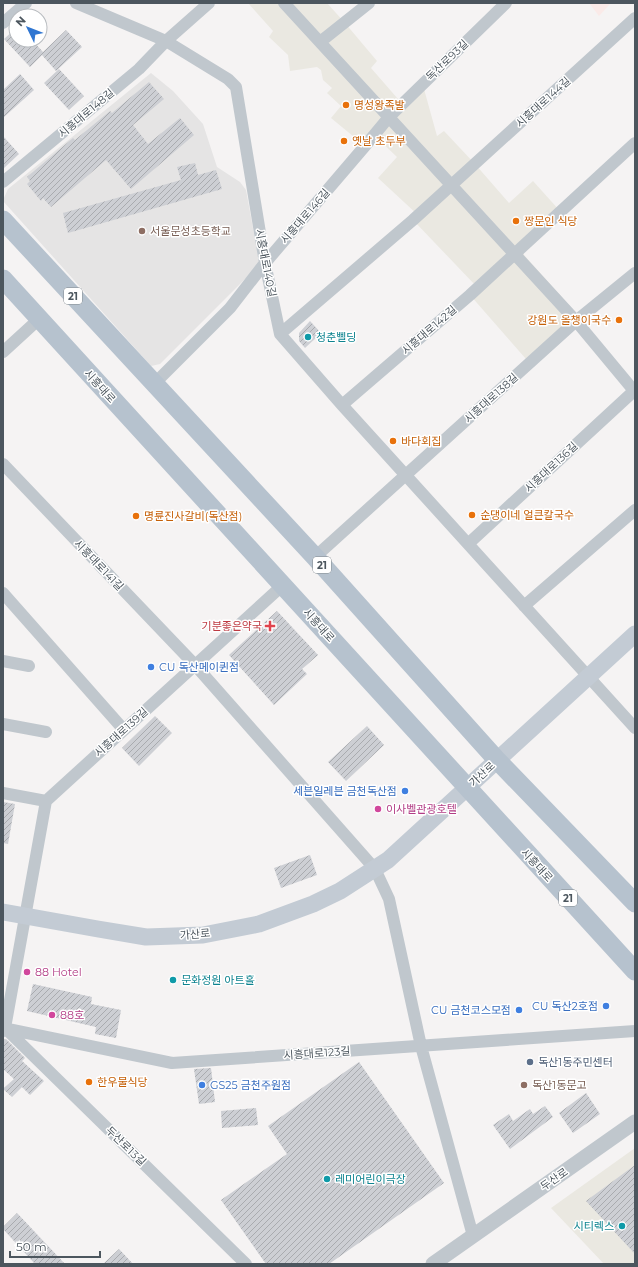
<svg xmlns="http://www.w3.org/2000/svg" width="638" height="1267" font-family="Montserrat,'Noto Sans KR',sans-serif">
	<defs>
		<pattern id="building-hatch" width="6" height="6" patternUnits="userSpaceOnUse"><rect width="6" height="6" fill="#cdcfd4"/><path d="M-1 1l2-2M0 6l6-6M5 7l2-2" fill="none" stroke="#a9abaf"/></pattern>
	</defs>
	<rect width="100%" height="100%" fill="#f5f3f3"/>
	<path fill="#eae8e1" d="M248,3h79l18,20 32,38 -6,7 34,39 19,-18 13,47 7,-5 31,33 34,39 24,-22 27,30 -36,33v11l54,60 -52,44 -56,-64 7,-8 -64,-67 5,-5 -40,-37 19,-21 -23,-22 -9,11 -34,-28 10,-12 -14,-13 5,-5 -9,-8 -2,-10 -4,-3 -27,4 -2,-16 -19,-18 4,-6z
		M635,1148v116h-31l-53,-56z"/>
	<path fill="#e5e4e4" d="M151,73l22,18 30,33 14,43 23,15 6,8 13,71 -4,8 -95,95 -9,2 -148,-165v-1l5,-11z"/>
	<path fill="#faeae8" d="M589,3h22l-12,13z"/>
	<path fill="url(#building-hatch)" d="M16,28v12h16l11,12 23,-22 16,17 -26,24 -14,-16 -12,12 -26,-28z
		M59,69l25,27 -15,14 -25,-27z
		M20,74l14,16 -31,28v-28z
		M149,82l15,17 -31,26 15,19 32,-26 14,17 -63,54 -25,-29 -55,47 -8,-9 -2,3 -14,-17 3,-3 -3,-4 46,-39 2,2 35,-29 2,2z
		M3,136l16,18 -16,15z
		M195,163l3,12 18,-5 6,19 -154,44 -5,-20 118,-33 -4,-13z
		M310,321l11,12 -16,15 -6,-7v-8z
		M277,611l41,44 -16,14 5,5 -33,31 -45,-50z
		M155,716l17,17 -33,33 -17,-18z
		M367,726l17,19 -38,36 -18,-19z
		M3,802l12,2 -7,40 -5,-1z
		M310,855l7,20 -36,13 -7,-20z
		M33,984l59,13 -1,7 30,6 -5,28 -21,-4 1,-7 -69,-16z
		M6,1039l19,19 -3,3 22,20 -14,14 -8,-8 -10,10 -9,-8 11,-10 -11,-10v-29z
		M359,1062l85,121 -115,81h-63l-45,-64 66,-46 -19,-28z
		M211,1068l4,34 -16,2 -5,-35z
		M586,1093l14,21 -27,19 -14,-20z
		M545,1106l8,11 -43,32 -17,-24 16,-11 4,7 17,-12 3,5z
		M256,1108l2,17 -36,3 -1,-17z
		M635,1165v89l-49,-53z
		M17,1213l48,51h-30l-32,-35v-2z
		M119,1249l14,15h-30z"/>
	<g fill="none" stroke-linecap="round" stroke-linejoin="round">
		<path stroke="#c0c7cd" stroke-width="12" d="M76,3l90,38 62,38 8,8 29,176 15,71 62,71 293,323
			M284,3l292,318 59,71
			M3,23l23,-20
			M320,42l49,-39
			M3,182l136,-113 27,-28 43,-38
			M280,334l133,-114 222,-202
			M3,352l36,-33
			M154,384l76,-76 35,-45 100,-117 24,-29 117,-114
			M342,405l128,-110 165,-152
			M3,464l192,201 180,204 14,30 32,147 52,190
			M468,544l167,-154
			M315,557l261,-236 59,-48
			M3,593l121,137
			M524,606l111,-96
			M3,661l26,5
			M3,724l43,8
			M3,793l43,8
			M3,1028l169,35 463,-32
			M5,1028l241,236
			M3,1031l2,-3 41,-227 237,-216"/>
		<path stroke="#c0c7cd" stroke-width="15" d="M433,1264l202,-142"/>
		<path stroke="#c3cbd4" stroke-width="17" d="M3,912l95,17 48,8 57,-2 56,-11 54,-20 27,-13 48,-31 247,-226"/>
		<path stroke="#b6c2ce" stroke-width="19" d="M3,220l312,337 182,203 138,143
			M3,279l632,692"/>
	</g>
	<g fill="#e8710a" stroke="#fff" stroke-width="1.5">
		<circle cx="346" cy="105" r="4"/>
		<circle cx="344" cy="141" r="4"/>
		<circle cx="516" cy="221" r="4"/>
		<circle cx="619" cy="320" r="4"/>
		<circle cx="393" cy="441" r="4"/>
		<circle cx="472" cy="515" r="4"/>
		<circle cx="136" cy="516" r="4"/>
		<circle cx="89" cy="1082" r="4"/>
	</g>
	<g fill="#8d6e63" stroke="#fff" stroke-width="1.5">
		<circle cx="142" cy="231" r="4"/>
		<circle cx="524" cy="1085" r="4"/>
	</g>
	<g fill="#0f9aa8" stroke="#fff" stroke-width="1.5">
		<circle cx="308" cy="337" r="4"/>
		<circle cx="173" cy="980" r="4"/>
		<circle cx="327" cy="1179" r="4"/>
		<circle cx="622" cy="1226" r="4"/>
	</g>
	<path fill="#e0444e" stroke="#fff" stroke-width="1.5" d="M268 620h4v4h4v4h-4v4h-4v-4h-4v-4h4z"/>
	<g fill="#3f7fe0" stroke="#fff" stroke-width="1.5">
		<circle cx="151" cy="667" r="4"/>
		<circle cx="405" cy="791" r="4"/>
		<circle cx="606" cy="1006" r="4"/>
		<circle cx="519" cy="1010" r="4"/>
		<circle cx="202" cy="1085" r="4"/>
	</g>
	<g fill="#d1479c" stroke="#fff" stroke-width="1.5">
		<circle cx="378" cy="809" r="4"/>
		<circle cx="27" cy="972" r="4"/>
		<circle cx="52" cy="1015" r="4"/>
	</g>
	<circle fill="#5c6f8a" stroke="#fff" stroke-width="1.5" cx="530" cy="1062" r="4"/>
	<g text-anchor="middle" stroke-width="3" stroke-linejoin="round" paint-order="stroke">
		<g fill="#fff" stroke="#82898e" stroke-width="1">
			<rect x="64" y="288" width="18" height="16" rx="3"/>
			<rect x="313" y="557" width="18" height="16" rx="3"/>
			<rect x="559" y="890" width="18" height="16" rx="3"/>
		</g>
		<g font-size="10" font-weight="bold" fill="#4c565e">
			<text x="73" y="300">21</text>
			<text x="322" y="569">21</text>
			<text x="568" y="902">21</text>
		</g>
		<g font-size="11" fill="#4c565e" stroke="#fff">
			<text transform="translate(447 60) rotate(-44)" y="4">독산로93길</text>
			<text transform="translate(543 102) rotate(-42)" y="4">시흥대로144길</text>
			<text transform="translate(86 113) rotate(-40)" y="4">시흥대로148길</text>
			<text transform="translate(305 216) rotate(-49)" y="4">시흥대로146길</text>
			<text transform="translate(266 263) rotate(79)" y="4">시흥대로140길</text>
			<text transform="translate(429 330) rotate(-41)" y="4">시흥대로142길</text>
			<text transform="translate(100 386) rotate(48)" y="4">시흥대로</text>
			<text transform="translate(491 398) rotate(-42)" y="4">시흥대로138길</text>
			<text transform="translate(551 467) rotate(-43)" y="4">시흥대로136길</text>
			<text transform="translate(99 565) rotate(46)" y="4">시흥대로141길</text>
			<text transform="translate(319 625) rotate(48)" y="4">시흥대로</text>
			<text transform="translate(121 732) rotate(-42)" y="4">시흥대로139길</text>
			<text transform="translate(482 774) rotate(-43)" y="4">가산로</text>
			<text transform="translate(537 865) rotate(47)" y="4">시흥대로</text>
			<text transform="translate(195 934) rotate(-5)" y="4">가산로</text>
			<text transform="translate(317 1053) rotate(-4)" y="4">시흥대로123길</text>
			<text transform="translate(126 1146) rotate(44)" y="4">두산로13길</text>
			<text transform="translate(554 1179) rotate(-35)" y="4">두산로</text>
		</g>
		<g font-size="11" fill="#c56008" stroke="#fff" text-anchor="start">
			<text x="354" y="109">명성왕족발</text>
			<text x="352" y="145">옛날 초두부</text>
			<text x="524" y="225">짱문인 식당</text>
			<text x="611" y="324" text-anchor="end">강원도 올챙이국수</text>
			<text x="401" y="445">바다회집</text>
			<text x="480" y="519">순댕이네 얼큰칼국수</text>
			<text x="144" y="520">명륜진사갈비(독산점)</text>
			<text x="97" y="1086">한우물식당</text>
		</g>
		<g font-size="11" fill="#785e54" stroke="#fff" text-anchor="start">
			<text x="150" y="235">서울문성초등학교</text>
			<text x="532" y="1089">독산1동문고</text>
		</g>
		<g font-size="11" fill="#0d838f" stroke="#fff" text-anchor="start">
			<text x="316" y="341">청춘삘딩</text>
			<text x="181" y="984">문화정원 아트홀</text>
			<text x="335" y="1183">레미어린이극장</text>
			<text x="614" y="1230" text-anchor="end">시티렉스</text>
		</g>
		<g font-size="11" fill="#be3a42" stroke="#fff" text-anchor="end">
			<text x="262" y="630">기분좋은약국</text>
		</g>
		<g font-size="11" fill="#366cbe" stroke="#fff" text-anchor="end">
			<text x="159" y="671" text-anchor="start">CU 독산메이퀸점</text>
			<text x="397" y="795">세븐일레븐 금천독산점</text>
			<text x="598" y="1010">CU 독산2호점</text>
			<text x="511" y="1014">CU 금천코스모점</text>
			<text x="210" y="1089" text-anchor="start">GS25 금천주원점</text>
		</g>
		<g font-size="11" fill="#b23c85" stroke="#fff" text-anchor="start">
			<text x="386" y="813">이사벨관광호텔</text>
			<text x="35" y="976">88 Hotel</text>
			<text x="60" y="1019">88호</text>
		</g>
		<g font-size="11" fill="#4e5e75" stroke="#fff" text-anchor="start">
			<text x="538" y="1066">독산1동주민센터</text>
		</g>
	</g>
	<rect width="638" height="1267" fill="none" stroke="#4c565e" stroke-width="8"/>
	<g transform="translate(28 28) rotate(313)"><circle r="19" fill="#ffffff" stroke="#b7bbbf"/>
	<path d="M0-3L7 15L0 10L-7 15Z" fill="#3076d1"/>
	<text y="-6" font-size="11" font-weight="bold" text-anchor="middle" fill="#4c565e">N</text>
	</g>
	<path d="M10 1251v6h90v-6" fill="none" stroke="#4c565e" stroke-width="2"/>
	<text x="16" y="1251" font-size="12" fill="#4c565e" stroke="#ffffff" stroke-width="3" paint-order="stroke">50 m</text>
</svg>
